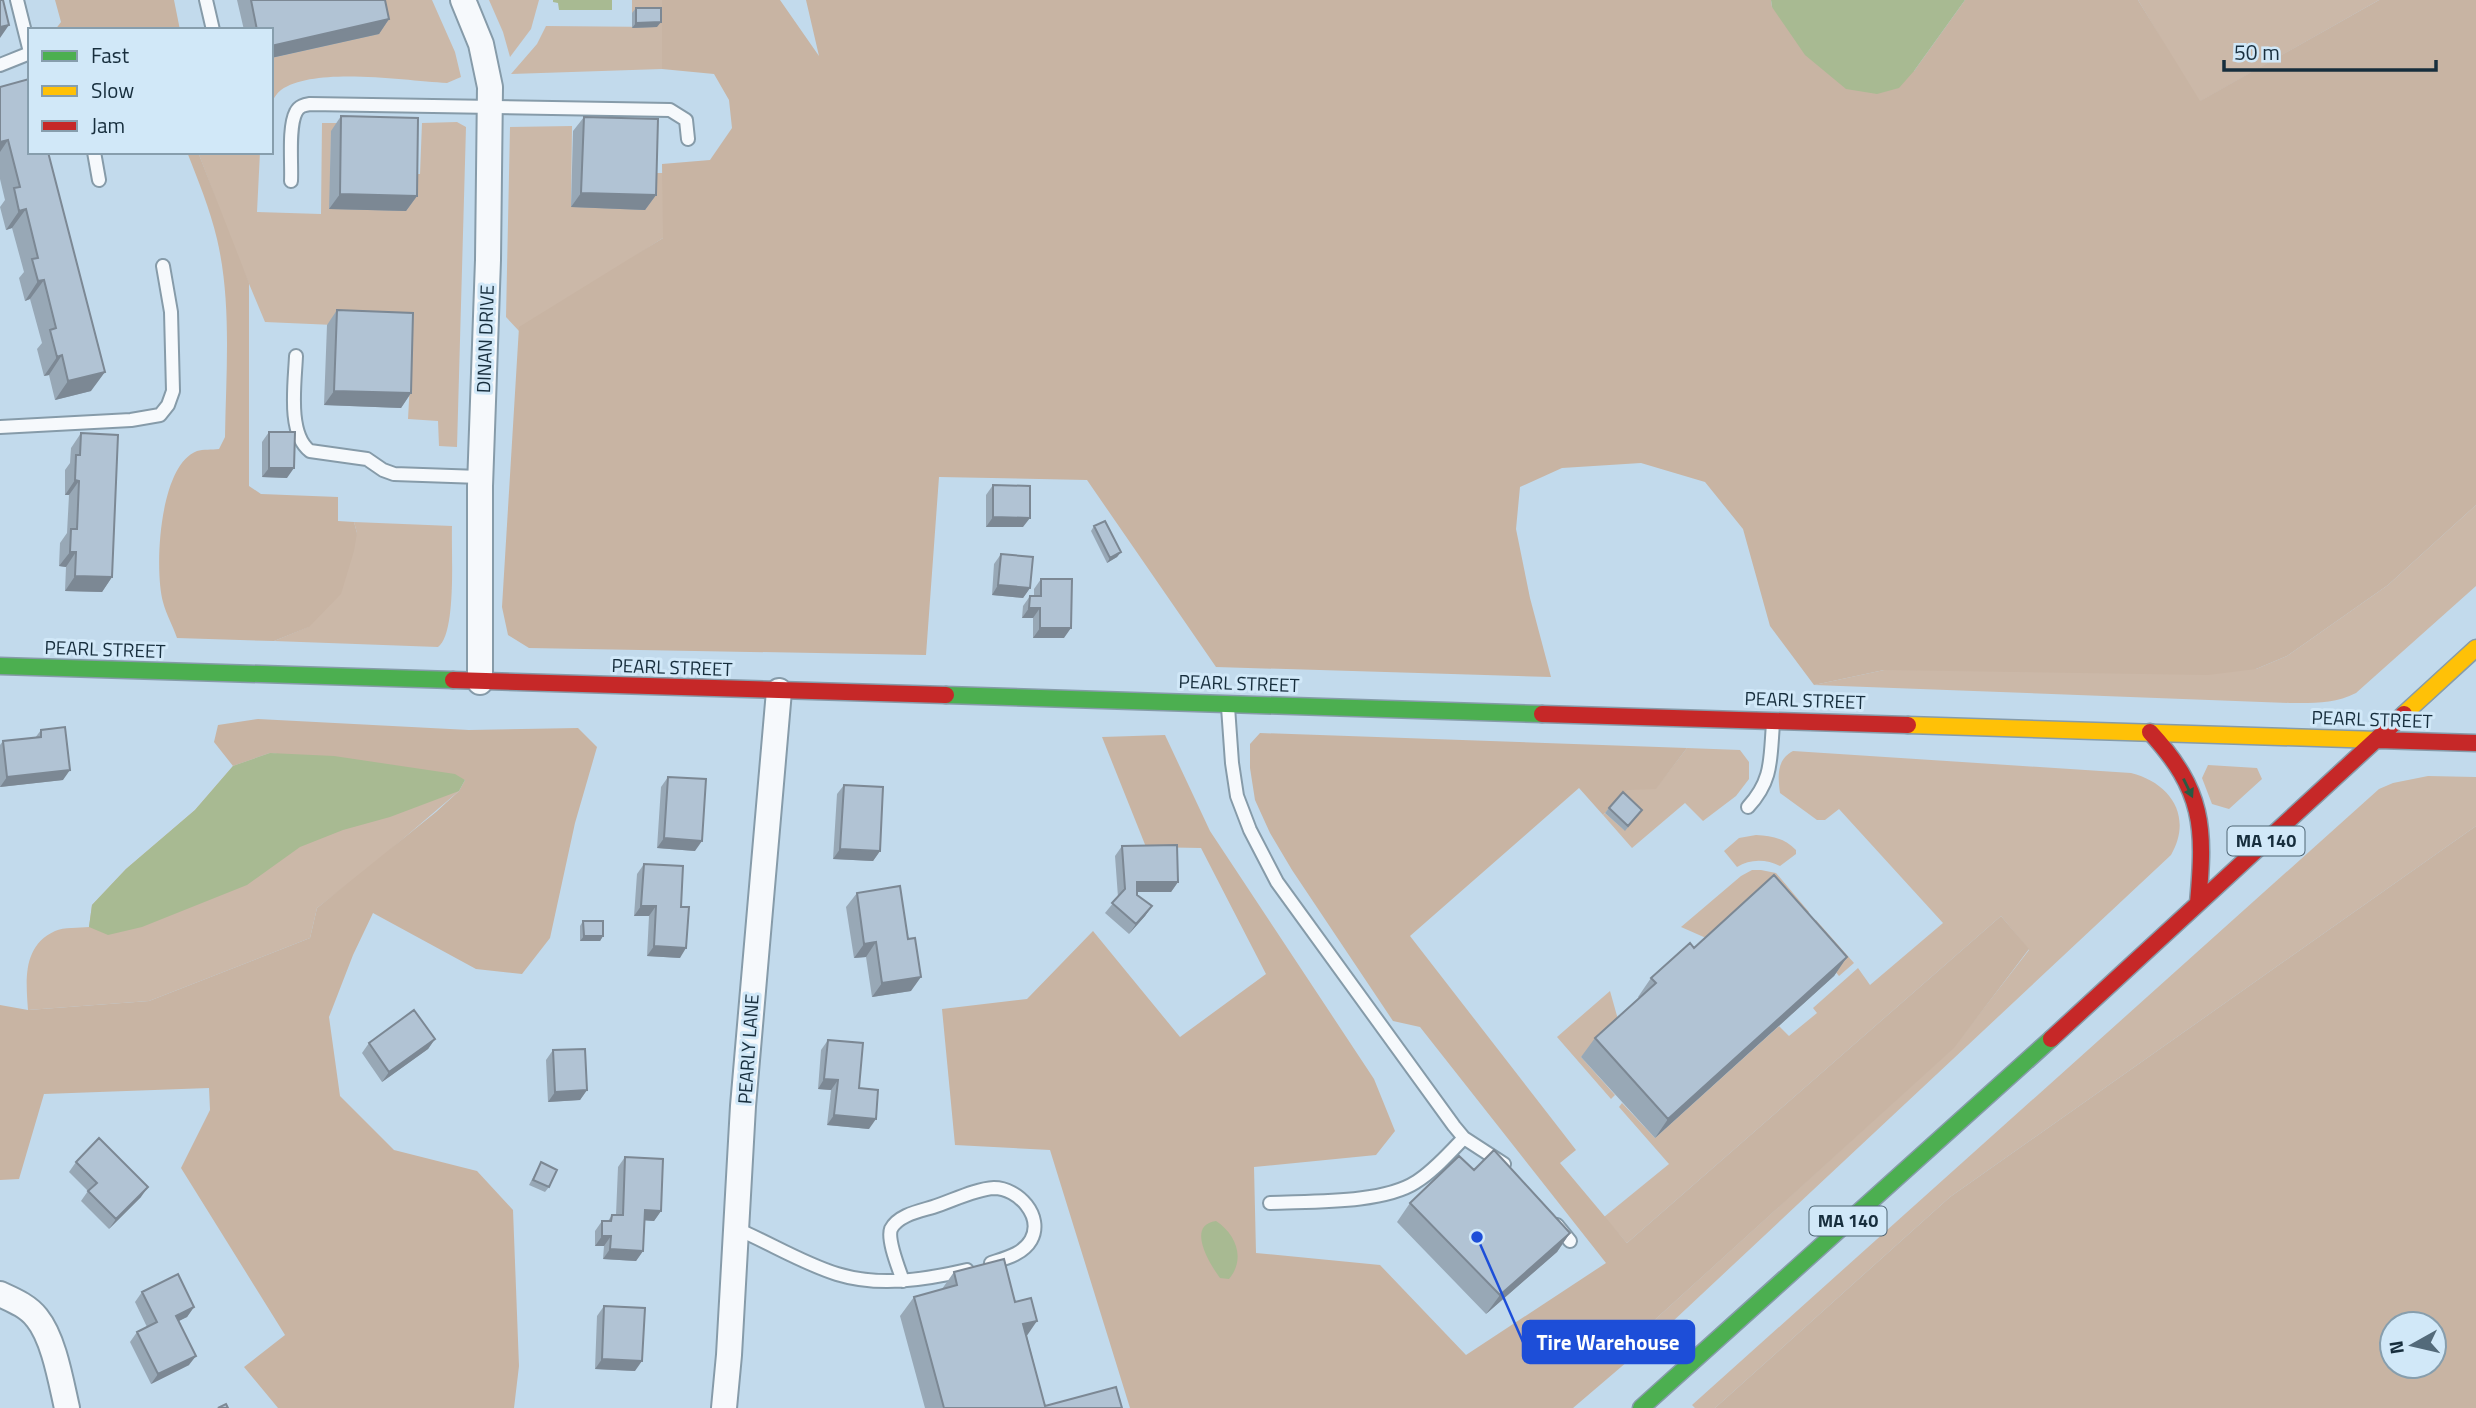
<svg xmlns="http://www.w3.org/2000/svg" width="2476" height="1408" font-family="'Titillium Web',sans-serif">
	<rect width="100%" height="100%" fill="#c2daec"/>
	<path fill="#cbb8a8" d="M374,0h58l23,52 6,25 -14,6c-42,-2 -132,-17 -166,7 -4,3 -7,8 -10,13v-45l107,-24z
		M489,0h50l-8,29 -21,28 -7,-25z
		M632,0h30v69l-151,5 26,-30 9,-18 111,1 -25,-14z
		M2138,0h241l-180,102z
		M457,122l9,5 -9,320 -18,-1 -1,-25 -30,-2 3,-55 -8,-36 -138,-6 -31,-74 -36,-96h62l-3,60 64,2 1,-91h85l-76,8 -1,78 77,-35h13l2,-51z
		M572,126l-1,81 75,-34h17v65l-144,93 -13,-14 4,-190z
		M2476,505v81l-120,107c-21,11 -43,10 -66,10l-476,-18 70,-15 372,-1 31,-13 101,-71z
		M354,522l98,4c-1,24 5,108 -14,121l-164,-6 34,-14 49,-94z
		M1687,748l53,2 9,12v17l-13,17 -33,25 -18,-18 -53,45 -29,-33 2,-2 19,17 -5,-33 8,-8 29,-1z
		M1793,751l338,22c40,10 62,44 40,82l-516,483 -7,-12 305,-278 76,-98 -28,-34 -374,327 -23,-26 65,-53 -50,-57 3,-4 33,35 124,-112 10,10 28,-23 -4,-5 45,-40 12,17 73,-62 -104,-114 -14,11h-8l-37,-27c-2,-16 -4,-33 13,-42z
		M270,753l189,38 -89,76 -53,41 -7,30 -161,63 -121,9c-2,-29 -6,-64 27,-79 9,-4 24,-3 34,-4l3,-22 34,-36 69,-59 38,-44z
		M2208,765l49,3 5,11 -33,30 -17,-5 -10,-26z
		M2428,776l48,1v49l-526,371 -235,211h-20l-3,-3 687,-616 14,-6z
		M1756,835c16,1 28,3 40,15v4l-16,12c-14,-7 -30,-7 -43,1l-13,-16 15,-13z
		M1752,870h9l15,3 33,39 -16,13 -87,13 -25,-11 60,-51z
		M1816,920l38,43 -15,13 -37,-44z
		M1610,991l9,32 -38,34 34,38 -4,4 -54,-62z"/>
	<path fill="#c8b4a3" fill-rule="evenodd" d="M55,0h119l6,30h-125l6,-8z
		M662,0h118l39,56 -13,-56h965l1,7 142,64 51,-71h173l62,101 179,-101h97v505l-88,80 -101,71 -31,13 -48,6 -324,-5 -70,15 -44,-59 -27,-97 -38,-47 -64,-19 -79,5 -42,19 -4,42 14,69 21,79 -335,-10 -129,-187 -148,-3 -13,178 -397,-7 -21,-13 -6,-28 17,-280 144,-89 -1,-74 48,-4 22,-32 -3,-28 -15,-26 -52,-5z
		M187,152h11l51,131v203l12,8 77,3v24l16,1 3,11 -3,18 -13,43 -32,33 -35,14 -97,-3c-4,-12 -11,-24 -14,-36 -9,-33 -4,-137 34,-151 6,-2 15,-1 22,-2l6,-12c1,-65 7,-134 -8,-198 -7,-30 -19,-59 -30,-87z
		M258,719l211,11 109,-2 19,19 -22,76 -25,115 -28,36 -46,-5 -103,-56 -20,42 -24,62 11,79 54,54 83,21 36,39 6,156 -5,42h-236l-34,-41 41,-32 -104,-167 29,-58 -1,-22 -165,6 -25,85 -19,1v-175l28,5 121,-9 161,-63 7,-30 119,-96 23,-21 6,-11 -195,-27 -37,13 -19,-24 4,-17z
		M1260,733l427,15 -31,41 -29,1 -24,25 -24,-27 -169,148 166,214 -16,13 67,80 374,-327 28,33 -75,99 -306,278 7,12 -82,70h-443l-80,-258 -95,-5 -13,-136 85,-10 66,-68 87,106 86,-63 -65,-126 -55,-1 -44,-110 63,-2 45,96 164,248 21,52 -19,24 -122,12 2,86 124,12 86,90 140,-92 -186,-236 -27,-6 -101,-151 -22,-37 -15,-33 -5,-32v-24z
		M2476,826v582h-761l235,-211zM2392,1324h42v42h-42z"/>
	<path fill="#a8ba92" d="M553,0h59v10h-53l-1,-7 -5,-1z
		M1771,0h194l-51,71 -15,17 -22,6 -31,-5 -41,-34 -33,-48z
		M270,753l64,3 121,18 10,6 -6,11 -69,26 -47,13 -43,17 -53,38 -105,42 -34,8 -19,-8 3,-22 34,-36 69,-59 38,-44z
		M1216,1221c20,13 30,38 13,58l-9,-1c-11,-15 -34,-53 -4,-57z"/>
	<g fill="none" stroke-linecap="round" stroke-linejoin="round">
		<defs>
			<path id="lane" d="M17,0l13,52
				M206,0l7,30
				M0,65l30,-12
				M94,152l5,28
				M291,181c1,-17 -3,-54 5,-69 3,-6 8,-7 14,-8l360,6 16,10 2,19
				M296,356c-1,26 -9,78 14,95l57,8 16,11 11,4 86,3
				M0,427l131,-7 29,-5 8,-10 5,-14 -2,-79 -8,-46
				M1228,707l4,56 5,33 13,34 27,52 177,244 10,12 40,26
				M1748,807c25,-27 22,-48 25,-83
				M1270,1203c40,-2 112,1 146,-21 18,-11 33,-29 48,-44
				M1557,1225l13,16
				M737,1229c33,14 65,34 100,45 42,13 87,6 130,-4
				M903,1281c-4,-12 -16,-41 -12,-52 7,-14 29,-18 42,-22 19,-6 42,-18 61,-19 24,0 50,28 37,52 -8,14 -25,18 -40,23"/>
			<path id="street" d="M463,0l18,44 9,43 -2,173 -8,226v196
				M0,1294c13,6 28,12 37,24 17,21 24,64 30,90
				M724,1408l5,-53 14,-249 36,-415"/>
			<path id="fast" d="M0,666l453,14
				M946,695l596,19
				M1641,1408l410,-369"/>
			<path id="slow" d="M2404,714l72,-66
				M1908,725l470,15"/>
			<path id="jam" d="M453,680l493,15
				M1542,714l366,11
				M2150,732c54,59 55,95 48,171
				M2378,740l98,3
				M2051,1039l353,-325"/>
		</defs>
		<use href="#lane" stroke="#869ba9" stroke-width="16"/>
		<use href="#street" stroke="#869ba9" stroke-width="28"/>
		<use href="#fast" stroke="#869ba9" stroke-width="19"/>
		<use href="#slow" stroke="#869ba9" stroke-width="19"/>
		<use href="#jam" stroke="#869ba9" stroke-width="19"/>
		<use href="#lane" stroke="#f6f9fc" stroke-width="12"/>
		<use href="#street" stroke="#f6f9fc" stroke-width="24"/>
		<use href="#fast" stroke="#4caf50" stroke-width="16"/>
		<use href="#slow" stroke="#ffc107" stroke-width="16"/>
		<use href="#jam" stroke="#c62828" stroke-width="16"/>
	</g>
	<path fill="#98a8b6" d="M237,0h148l4,19 -10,15 -108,24v-28h-27z
		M636,8l21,19 -25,1v-15z
		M0,87l91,304 -36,9 -6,-25 -5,1 -7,-27 5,-6 -12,-44 -5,2 -6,-23 5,-6 -12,-44 -6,2 -6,-23 5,-7 -5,-21z
		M341,116l76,80 -11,15 -77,-2 2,-78z
		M584,117l72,78 -11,15 -74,-3 2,-76z
		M337,310l74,83 -10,15 -77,-3 3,-80z
		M269,432l18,46 -25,-1v-35z
		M81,433l31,144 -10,15 -37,-1 1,-24 -7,-1 1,-23 7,-10 2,-38h-4v-25l5,-7 1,-15z
		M993,485l30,42h-37v-32z
		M1094,526l27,26 -4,5 -10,6 -16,-32z
		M1001,554l29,34 -7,10 -31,-3 2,-31z
		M1041,579l23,59h-31v-20h-11l1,-12 7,-10h4v-7z
		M41,730l22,50 -63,7v-42l3,-4 32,-3z
		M668,777l27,74 -38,-3 4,-61z
		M844,785l36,66 -7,10 -40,-2 4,-65z
		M1609,808l33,2 -17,21 -20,-18z
		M1122,846l56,36 -7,10h-34v3l15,11 -7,10 -16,18 -24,-21 13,-16 -3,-41z
		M644,864l37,43 -1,51 -33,-2 2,-40h-15l3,-42z
		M857,893l51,46 3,52 -39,6 -6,-40 -12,1 -8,-51z
		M583,921l20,15 -3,5h-20v-15z
		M1694,948l153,9 -13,19 -179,162 -74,-81 14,-19 44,-40 -1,-1 13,-19z
		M435,1039l-7,10 -46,33 -20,-29 7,-10z
		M828,1040l31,48 10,41 -42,-4 4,-35 -13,-1 3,-39z
		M553,1050l34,40 -7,10 -32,2 -2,-42z
		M625,1157l36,54 -7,10 -9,-1 -2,31 -7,10 -33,-2 1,-13h-9v-15l7,-10h6l4,-6h4l2,-48z
		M76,1162l65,35 -32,32 -28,-28 7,-10 -19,-19z
		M541,1162l8,25 -4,5 -16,-7z
		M1410,1203l160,30 -13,19 -71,62 -89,-92z
		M954,1272l61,30 12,34 18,70 77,2h-197l-25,-92 14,-19 28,-8z
		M142,1292l52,15 -7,10 -9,4 11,44 -38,19 -21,-42 7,-10 10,-5 -12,-25z
		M604,1306l31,65 -40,-2 2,-53z"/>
	<path fill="#7c8894" d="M389,19l-10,15 -108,24v-12z
		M661,22l-4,5 -25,1 4,-5z
		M9,25l-9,13v-11z
		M8,140l-8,12v-10z
		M581,193l75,2 -11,15 -74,-3z
		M340,194l77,2 -11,15 -77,-2z
		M26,209l-14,19 -6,2 13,-19z
		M44,280l-14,19 -5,2 13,-20z
		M62,355l-13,20 -5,1 13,-19z
		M105,372l-14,19 -36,9 13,-19z
		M334,391l77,2 -10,15 -77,-3z
		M269,468h25l-7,10 -25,-1z
		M75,480l4,1 -10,14h-4z
		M993,517l37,1 -7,9h-37z
		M70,552h6l-10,15 -7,-1z
		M1121,552l-4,5 -10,6 3,-5z
		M75,576l37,1 -10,15 -37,-1z
		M998,585l32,3 -7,10 -31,-3z
		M1029,608h11l-7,10h-11z
		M1040,628h31l-7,10h-31z
		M70,770l-7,10 -63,7 7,-10z
		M664,838l38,3 -7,10 -38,-3z
		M840,849l40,2 -7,10 -40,-2z
		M1137,882h41l-7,10h-41z
		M641,906h15l-7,10h-15z
		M1152,906l-7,10 -16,18 7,-10z
		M584,936h19l-3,5h-20z
		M876,942l-10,15 -12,1 10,-14z
		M654,946l32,2 -6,10 -33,-2z
		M1847,957l-13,19 -179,162 13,-19z
		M921,977l-10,14 -39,6 10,-14z
		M435,1039l-7,10 -46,33 7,-10z
		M824,1079l14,1 -7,10 -13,-1z
		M587,1090l-7,10 -32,2 7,-10z
		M834,1115l42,4 -7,10 -42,-4z
		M148,1187l-7,10 -32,32 7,-10z
		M645,1210l16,1 -7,10 -16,-1z
		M1570,1233l-13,19 -71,62 14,-19z
		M602,1236h9l-7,10h-9z
		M610,1249l33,2 -7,10 -33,-2z
		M194,1307l-7,10 -18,9 7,-10z
		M1037,1321l-13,19 -1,-16z
		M196,1356l-7,9 -38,19 7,-10z
		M602,1359l40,2 -7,10 -40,-2z"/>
	<path fill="#b1c3d4" stroke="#7c8894" stroke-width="2" d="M0,0h3l6,25 -9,2z
		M251,0h134l4,19 -118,27v-16h-14z
		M636,8h25v14l-25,1z
		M29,79l1,73h18l57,220 -37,9 -6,-26 -5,2 -7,-27 6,-2 -12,-48 -6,1 -6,-22 6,-1 -12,-49 -7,2 -5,-23 6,-1 -12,-47 -8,2v-55z
		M341,116l77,2 -1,78 -77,-2z
		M584,117l74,2 -2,76 -75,-2z
		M337,310l76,3 -2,80 -77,-2z
		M269,432h26l-1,36h-25z
		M81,433l37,2 -6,142 -37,-1 1,-24h-6l1,-23h6l2,-48 -4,-1 1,-25h4z
		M993,485l37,1v32l-37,-1z
		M1105,521l16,31 -11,6 -16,-32z
		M1001,554l32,3 -3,31 -32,-3z
		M1041,579h31l-1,49h-31v-20h-11l1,-12h11z
		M65,727l5,43 -63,7 -4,-36 38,-4v-7z
		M668,777l38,2 -4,62 -38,-3z
		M844,785l39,2 -3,64 -40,-2z
		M1623,792l19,18 -14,16 -19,-18z
		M1177,845l1,37h-41v13l15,11 -16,18 -24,-21 13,-14 -3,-43z
		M644,864l39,2 -2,41h8l-3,41 -32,-2 2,-40h-15z
		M1774,875l73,82 -179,162 -73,-81 61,-55 -5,-5 39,-35 4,5z
		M900,886l8,53 7,-1 6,39 -39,6 -6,-41 -12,2 -7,-51z
		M583,921h20v15h-19z
		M414,1010l21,29 -46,33 -20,-29z
		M828,1040l35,3 -4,45 19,2 -2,29 -42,-4 4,-35 -14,-1z
		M585,1049l2,41 -32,2 -2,-42z
		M99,1138l49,49 -32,32 -28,-28 9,-8 -21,-21z
		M1494,1150l76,83 -70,62 -90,-92 49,-47 15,14z
		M625,1157l38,2 -2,52 -16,-1 -2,41 -33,-2 1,-13h-9v-15h9l1,-6h11z
		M541,1162l16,8 -8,17 -16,-7z
		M1004,1259l11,43 16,-4 6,23 -14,3 22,82 71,-19 6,21h-178l-30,-111 43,-12 -3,-13z
		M178,1274l16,33 -18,9 20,40 -38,18 -21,-42 20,-10 -15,-30z
		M604,1306l41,2 -3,53 -40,-2z
		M226,1404l2,4h-10z"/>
	<defs><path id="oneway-solid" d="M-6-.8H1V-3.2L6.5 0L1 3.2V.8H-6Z" transform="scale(1.75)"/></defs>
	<use fill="#2a5b44" href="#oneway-solid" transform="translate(2188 788) rotate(64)"/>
	<g text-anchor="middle" stroke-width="6" stroke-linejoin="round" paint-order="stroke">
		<g fill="#d1e8f8" stroke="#4f6675" stroke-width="2">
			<rect x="2227.5" y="826.5" width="77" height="29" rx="5"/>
			<rect x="1809.5" y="1206.5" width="77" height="29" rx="5"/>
		</g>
		<g font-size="18" font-weight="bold" fill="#172e3d">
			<text x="2266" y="847">MA 140</text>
			<text x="1848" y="1227">MA 140</text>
		</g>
		<g font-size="19" fill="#172e3d" stroke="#d1e8f8">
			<text transform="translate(485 339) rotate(-88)" y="7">DINAN DRIVE</text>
			<text transform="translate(105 649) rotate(2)" y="7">PEARL STREET</text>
			<text transform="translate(672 667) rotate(2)" y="7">PEARL STREET</text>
			<text transform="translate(1239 683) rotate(2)" y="7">PEARL STREET</text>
			<text transform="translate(1805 700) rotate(2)" y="7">PEARL STREET</text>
			<text transform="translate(2372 719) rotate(2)" y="7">PEARL STREET</text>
			<text transform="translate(748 1049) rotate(-86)" y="7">PEARLY LANE</text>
		</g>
	</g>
	<path fill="none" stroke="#1d4ed8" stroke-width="2.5" d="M1477 1237L1523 1342"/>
	<circle fill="#1d4ed8" stroke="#d1e8f8" stroke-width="2.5" cx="1477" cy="1237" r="7"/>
	<rect fill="#1d4ed8" stroke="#1d4ed8" stroke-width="2.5" x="1523" y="1321" width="171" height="42" rx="7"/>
	<g font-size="21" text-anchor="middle" font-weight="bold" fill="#fff">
		<text x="1608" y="1350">Tire Warehouse</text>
	</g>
	<rect x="28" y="28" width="245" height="126" fill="#d1e8f8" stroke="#879ead" stroke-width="2"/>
	<rect x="42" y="51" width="35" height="10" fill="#4caf50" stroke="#879ead" stroke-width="2"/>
	<text x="91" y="63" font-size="21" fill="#172e3d">Fast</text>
	<rect x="42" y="86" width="35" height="10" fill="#ffc107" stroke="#879ead" stroke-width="2"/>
	<text x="91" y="98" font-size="21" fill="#172e3d">Slow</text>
	<rect x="42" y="121" width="35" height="10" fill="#c62828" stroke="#879ead" stroke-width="2"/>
	<text x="91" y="133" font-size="21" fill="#172e3d">Jam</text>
	<g transform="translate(2413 1345) rotate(262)"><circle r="33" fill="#d1e8f8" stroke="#879ead" stroke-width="2"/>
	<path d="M0-5L12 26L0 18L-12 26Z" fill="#536a7a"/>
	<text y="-10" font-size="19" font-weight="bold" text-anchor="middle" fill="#172e3d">N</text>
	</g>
	<path d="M2224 60v10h212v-10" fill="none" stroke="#172e3d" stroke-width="3.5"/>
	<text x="2234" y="60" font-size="21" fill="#172e3d" stroke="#d1e8f8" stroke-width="5" paint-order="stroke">50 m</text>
</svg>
